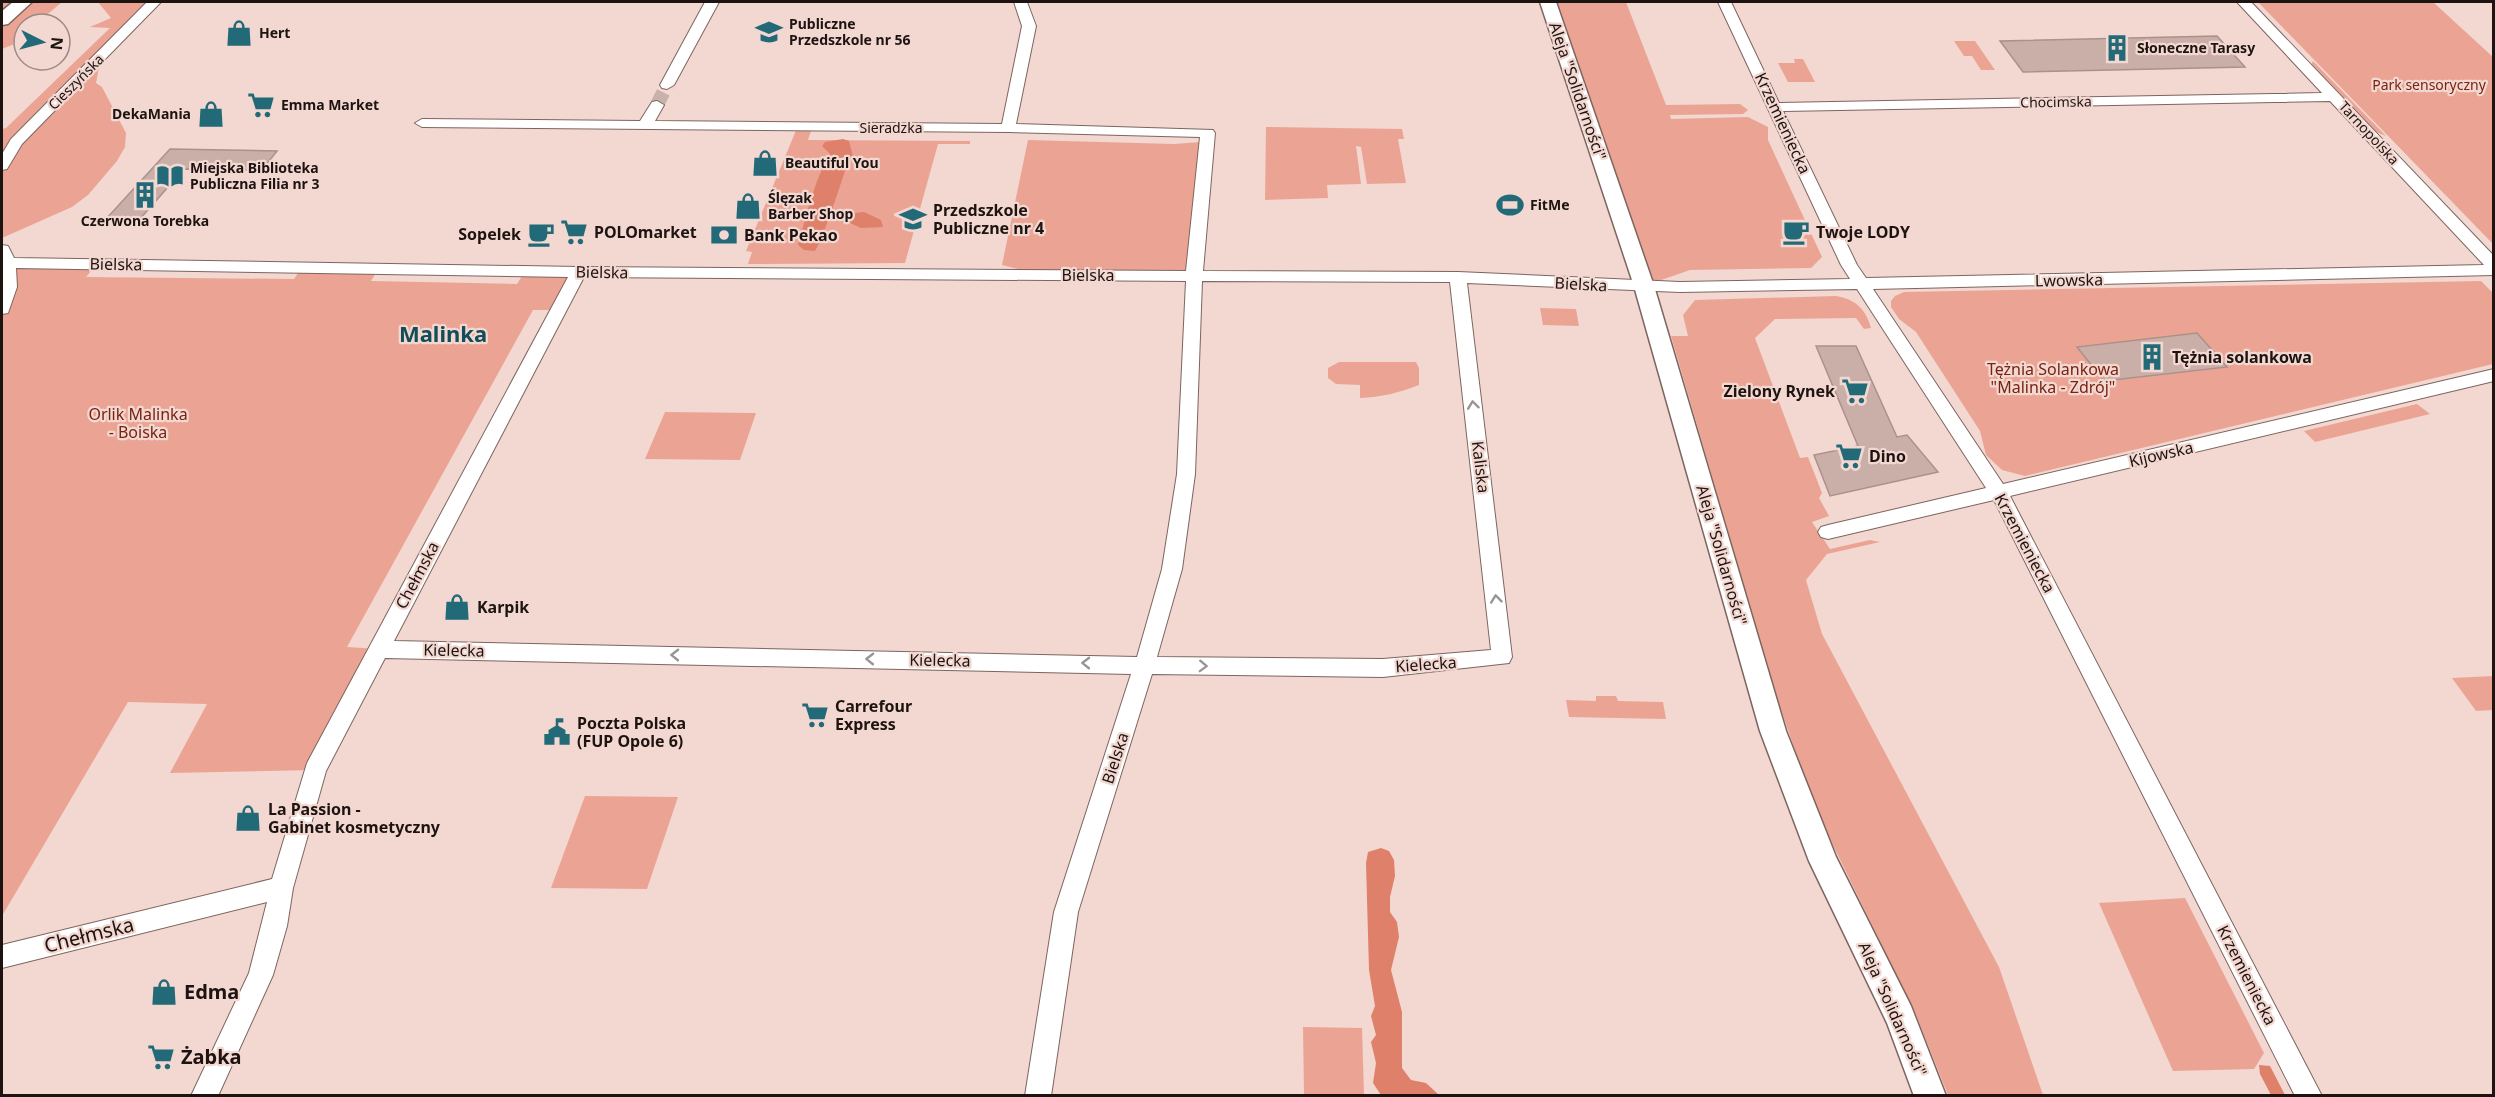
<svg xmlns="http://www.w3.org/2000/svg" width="2495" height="1097" font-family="'Noto Sans',sans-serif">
	<rect width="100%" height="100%" fill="#f3d7d1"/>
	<path fill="#eba494" d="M2,2h60l-26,22h-12v10l-12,11 -10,4z
		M98,2h56l-53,54 -5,27 6,4 24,46 -1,14 -8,14 -29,34 -16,12 -70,31v-109l4,-1 104,-100 -20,-1 21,-9z
		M1549,2h77l40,103 74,-1 8,6 -5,4 -73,1 1,4 77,-2 20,10v13l54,117 -11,11 -121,2 -46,16z
		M2258,2h175l60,55v187z
		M1954,41h21l20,29h-14l-9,-14h-8z
		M1794,59h9l12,23h-27l-10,-19h17z
		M2313,61l73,75 -14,-6 -61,-65z
		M1266,127l136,2 2,10h-6l8,44 -39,1 -6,-37 -5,-1 5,38 -34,1 1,13 -63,2z
		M797,128h15l-4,12 162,1v3h-32l-33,119 -157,1 4,-12 -6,-1z
		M1028,140l146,4 27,-2 -13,134 -147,-1 -39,-10z
		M2,250l7,13 88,1 -11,13 208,2 9,-13 76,2 -8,13 146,3 8,-13 54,1 -20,38h-26l-186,337 31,2 -63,121 -145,3 37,-69 -79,-2 -126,214z
		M2481,281l12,12v71l-468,112 -23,-6 -16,-15 -6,-24 -64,-99 -17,-13 -8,-12v-6l4,-5 9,-4z
		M1836,296c19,3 30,13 35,32l-7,1 -8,-11 -81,1 -20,19 45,120 8,-1 14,36 -3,5 10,18 -17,6 18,27 40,-9 10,2 -53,12 -21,26 16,54 177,333 44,128h-95l-32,-80 -89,-182 -24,-59 -29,-85 -103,-353h17l-5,-21 12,-15z
		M1540,308l36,1 3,17 -36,-1z
		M1339,362h77l3,6v17c-20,8 -38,12 -59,13v-13l-24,-1 -8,-6v-10z
		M2417,404l13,10 -115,28 -11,-11z
		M665,412l91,1 -16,47 -95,-1z
		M2493,676v34l-17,1 -24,-33z
		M1596,696h20l2,5 45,1 3,17 -97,-2 -3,-17 30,1z
		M585,796l93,1 -31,92 -96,-1z
		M2185,898l79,155 -10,16 -81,2 -74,-168z
		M1303,1027l59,1 2,67 -60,-1z"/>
	<path fill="#df806b" d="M843,139l6,2 4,15 -4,3c-5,15 -27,84 -34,92l-11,-1 -6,-5c8,-28 17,-67 32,-91l-8,-8 3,-4z
		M864,212l17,8 2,7 -22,1 -13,-6v-5l6,-4z
		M1381,848l8,3 5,9 1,16 -5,21v15l7,10 2,15 -8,33 11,42v56l9,12 15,3 13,12h-58l-8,-12 3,-20 -5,-21 5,-7 -5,-19 4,-10 -6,-36 -3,-107 2,-11z
		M2259,1065l11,1 15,29h-14l-11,-21z"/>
	<path fill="#c9afa8" stroke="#ab918b" stroke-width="1.5" d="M2217,36l28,31 -222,5 -23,-31z
		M170,149l107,2 -15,19 -78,-1 -45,51 -33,-1z
		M2197,333l30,34 -123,14 -27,-34z
		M1816,346h40l41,91 10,-2 31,37 -108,24 -16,-41 44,-9z"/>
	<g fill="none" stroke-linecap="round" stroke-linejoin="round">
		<path stroke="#c8b0ab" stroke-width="14" stroke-dasharray="14 8" stroke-linecap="butt" d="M657,105l10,-20"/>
		<defs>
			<path id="minor" d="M147,2h14l-139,142 -15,25 -5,1v-16l9,-15z
				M705,2h14l-45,83 -7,4 -5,-1 -2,-3z
				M1014,2h13l9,24 -20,98 197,6 2,3 -12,138 255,1 222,10 170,-3 -9,-14 -123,-263h13l48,101 543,-10 -85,-91h14l243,254v19l-621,14 130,195 491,-115v12l-484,115 312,600h-27l-301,-596 -166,39 -7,-2 -3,-5 3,-5 7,-2 158,-37 -129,-199 -177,3 -213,-9 45,374 -3,6 -126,14 -231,-3 -74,238 -27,184h-26l29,-184 77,-238 -746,-16 -59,113 -33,117 -6,38 -14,49 -55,121h-27l58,-123 18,-71 -265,66v-23l270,-66 35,-116 261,-486 -552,-9 1,19 -9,26 -6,1v-69l6,1 6,12 565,9 607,4 14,-134 -192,-5 -586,-5 -7,-4 7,-4 218,2 12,-19 5,-1 7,4 -9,16 347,3 20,-98zM2330,101l154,164 -618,13 -9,-13 -74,-154zM584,277l602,4 -9,193 -15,95 -25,88 -743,-16zM1202,281l248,1 41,368 -108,9 -226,-2 25,-88 13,-95z"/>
			<path id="tertiary" d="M1540,2h16l98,284 132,445 50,126 75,149 35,90h-32l-27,-73 -78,-162 -49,-130 -126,-445z"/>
			<path id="secondary" d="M13,2h19l-24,22 -6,1v-14z"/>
		</defs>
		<use href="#minor" stroke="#7d655f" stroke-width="2"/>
		<use href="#tertiary" stroke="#7d655f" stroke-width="3"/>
		<use href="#secondary" stroke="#7d655f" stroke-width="3"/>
		<use href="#minor" fill="#fff" fill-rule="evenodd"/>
		<use href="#tertiary" fill="#fff" fill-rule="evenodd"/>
		<use href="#secondary" fill="#fff" fill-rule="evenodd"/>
	</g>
	<defs><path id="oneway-chevron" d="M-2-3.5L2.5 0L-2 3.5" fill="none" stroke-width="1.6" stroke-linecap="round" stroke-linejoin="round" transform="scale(1.5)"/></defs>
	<g stroke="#999594">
		<use href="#oneway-chevron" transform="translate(1473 405) rotate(-97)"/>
		<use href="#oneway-chevron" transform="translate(1496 599) rotate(-96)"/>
		<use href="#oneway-chevron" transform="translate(675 655) rotate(-179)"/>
		<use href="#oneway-chevron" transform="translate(870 659) rotate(-179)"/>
		<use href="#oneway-chevron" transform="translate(1086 663) rotate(-179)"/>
		<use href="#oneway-chevron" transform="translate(1203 666) rotate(2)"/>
	</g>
	<defs>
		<symbol id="school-bare" viewBox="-9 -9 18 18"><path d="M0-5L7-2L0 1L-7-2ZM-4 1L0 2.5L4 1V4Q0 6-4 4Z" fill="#236a78" stroke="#f3d7d1" stroke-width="2.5" paint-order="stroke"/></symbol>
		<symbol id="shop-bare" viewBox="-9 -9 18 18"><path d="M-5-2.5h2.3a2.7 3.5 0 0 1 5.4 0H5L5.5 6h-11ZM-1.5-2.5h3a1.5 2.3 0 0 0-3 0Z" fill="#236a78" stroke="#f3d7d1" stroke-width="2.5" paint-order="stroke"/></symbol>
		<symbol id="building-bare" viewBox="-9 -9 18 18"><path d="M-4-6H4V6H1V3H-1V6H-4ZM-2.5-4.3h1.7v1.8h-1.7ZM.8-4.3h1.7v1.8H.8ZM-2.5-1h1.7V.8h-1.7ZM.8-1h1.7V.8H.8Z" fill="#236a78" stroke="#f3d7d1" stroke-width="2.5" paint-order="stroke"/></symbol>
		<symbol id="supermarket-bare" viewBox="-9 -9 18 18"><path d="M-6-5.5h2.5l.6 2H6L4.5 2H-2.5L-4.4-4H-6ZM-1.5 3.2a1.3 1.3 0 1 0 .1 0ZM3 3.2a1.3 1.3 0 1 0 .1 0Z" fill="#236a78" stroke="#f3d7d1" stroke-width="2.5" paint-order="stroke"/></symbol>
		<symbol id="library-bare" viewBox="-9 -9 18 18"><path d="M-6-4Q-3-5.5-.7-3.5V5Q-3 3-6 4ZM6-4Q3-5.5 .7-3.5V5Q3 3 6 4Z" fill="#236a78" stroke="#f3d7d1" stroke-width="2.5" paint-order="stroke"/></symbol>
		<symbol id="stadium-bare" viewBox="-9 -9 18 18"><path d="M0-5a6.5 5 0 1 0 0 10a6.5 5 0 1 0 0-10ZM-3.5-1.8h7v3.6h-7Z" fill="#236a78" stroke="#f3d7d1" stroke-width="2.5" paint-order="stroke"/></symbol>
		<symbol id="cafe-bare" viewBox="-9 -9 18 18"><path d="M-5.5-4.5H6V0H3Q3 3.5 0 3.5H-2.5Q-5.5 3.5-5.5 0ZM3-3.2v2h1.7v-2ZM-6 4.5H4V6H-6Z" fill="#236a78" stroke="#f3d7d1" stroke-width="2.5" paint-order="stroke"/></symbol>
		<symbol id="bank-bare" viewBox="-9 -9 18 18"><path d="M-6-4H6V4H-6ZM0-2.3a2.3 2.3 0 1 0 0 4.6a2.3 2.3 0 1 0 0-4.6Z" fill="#236a78" stroke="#f3d7d1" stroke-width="2.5" paint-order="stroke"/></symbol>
		<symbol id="civic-bare" viewBox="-9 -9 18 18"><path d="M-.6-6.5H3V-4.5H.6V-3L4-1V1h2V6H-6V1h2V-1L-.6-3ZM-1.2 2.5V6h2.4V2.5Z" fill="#236a78" stroke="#f3d7d1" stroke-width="2.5" paint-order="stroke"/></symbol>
	</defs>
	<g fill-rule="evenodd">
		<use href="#school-bare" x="750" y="13" width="38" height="38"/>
		<use href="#shop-bare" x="220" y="14" width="38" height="38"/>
		<use href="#building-bare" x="2098" y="29" width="38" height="38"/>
		<use href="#supermarket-bare" x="242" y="86" width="38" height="38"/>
		<use href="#shop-bare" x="192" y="95" width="38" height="38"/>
		<use href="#shop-bare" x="746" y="144" width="38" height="38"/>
		<use href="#library-bare" x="151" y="157" width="38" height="38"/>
		<use href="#building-bare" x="126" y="176" width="38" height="38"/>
		<use href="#stadium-bare" x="1491" y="186" width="38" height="38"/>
		<use href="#shop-bare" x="729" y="187" width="38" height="38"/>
		<use href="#school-bare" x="894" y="200" width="38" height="38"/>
		<use href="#supermarket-bare" x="555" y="213" width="38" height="38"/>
		<use href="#cafe-bare" x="1777" y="213" width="38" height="38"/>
		<use href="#cafe-bare" x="522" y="215" width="38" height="38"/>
		<use href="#bank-bare" x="705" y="216" width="38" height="38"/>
		<use href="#building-bare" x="2133" y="338" width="38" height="38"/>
		<use href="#supermarket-bare" x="1836" y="372" width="38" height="38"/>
		<use href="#supermarket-bare" x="1830" y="437" width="38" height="38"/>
		<use href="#shop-bare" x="438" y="588" width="38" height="38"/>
		<use href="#supermarket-bare" x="796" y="696" width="38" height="38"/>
		<use href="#civic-bare" x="538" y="713" width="38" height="38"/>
		<use href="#shop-bare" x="229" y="799" width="38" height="38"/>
		<use href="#shop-bare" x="145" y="973" width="38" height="38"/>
		<use href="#supermarket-bare" x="142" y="1038" width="38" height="38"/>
	</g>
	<g text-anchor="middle" stroke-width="4.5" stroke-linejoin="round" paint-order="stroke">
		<g font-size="14" font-weight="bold" fill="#1d1411" stroke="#f3d7d1" text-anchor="start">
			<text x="789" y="29">Publiczne<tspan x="789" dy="16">Przedszkole nr 56</tspan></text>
			<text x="259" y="38">Hert</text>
			<text x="2137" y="53">Słoneczne Tarasy</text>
			<text x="281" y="110">Emma Market</text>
			<text x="191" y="119" text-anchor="end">DekaMania</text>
			<text x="785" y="168">Beautiful You</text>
			<text x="190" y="173">Miejska Biblioteka<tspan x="190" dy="16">Publiczna Filia nr 3</tspan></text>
			<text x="768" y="203">Ślęzak<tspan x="768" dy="16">Barber Shop</tspan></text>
			<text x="1530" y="210">FitMe</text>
			<text x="145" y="226" text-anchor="middle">Czerwona Torebka</text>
		</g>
		<g font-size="14" fill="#1d1411" stroke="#f3d7d1">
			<text transform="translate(76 82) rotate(-45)" y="5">Cieszyńska</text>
			<text transform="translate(2056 102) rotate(-1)" y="5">Chocimska</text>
			<text x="891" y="133">Sieradzka</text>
			<text transform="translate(2369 133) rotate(47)" y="5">Tarnopolska</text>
		</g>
		<g font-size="14" fill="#782311" stroke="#f3d7d1">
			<text x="2429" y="90">Park sensoryczny</text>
		</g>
		<g font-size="16" fill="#1d1411" stroke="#f3d7d1">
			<text transform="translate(1578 91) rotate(71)" y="6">Aleja "Solidarności"</text>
			<text transform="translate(1783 123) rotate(65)" y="6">Krzemieniecka</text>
			<text transform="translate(116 264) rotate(1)" y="6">Bielska</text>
			<text transform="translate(602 272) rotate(1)" y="6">Bielska</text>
			<text x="1088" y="281">Bielska</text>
			<text transform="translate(2069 280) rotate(-1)" y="6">Lwowska</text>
			<text transform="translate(1581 284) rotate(3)" y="6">Bielska</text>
			<text transform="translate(2161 454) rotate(-13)" y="6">Kijowska</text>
			<text transform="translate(1481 467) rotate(83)" y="6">Kaliska</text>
			<text transform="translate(2025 543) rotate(62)" y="6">Krzemieniecka</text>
			<text transform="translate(1722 555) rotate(74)" y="6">Aleja "Solidarności"</text>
			<text transform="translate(417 575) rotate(-62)" y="6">Chełmska</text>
			<text transform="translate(454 650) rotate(1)" y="6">Kielecka</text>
			<text transform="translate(940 660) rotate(1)" y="6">Kielecka</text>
			<text transform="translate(1426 664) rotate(-4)" y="6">Kielecka</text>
			<text transform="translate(1115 758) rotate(-72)" y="6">Bielska</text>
			<text transform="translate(2247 975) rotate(63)" y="6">Krzemieniecka</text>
			<text transform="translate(1893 1009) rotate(66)" y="6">Aleja "Solidarności"</text>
		</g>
		<g font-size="16" font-weight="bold" fill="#1d1411" stroke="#f3d7d1" text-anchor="start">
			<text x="933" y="216">Przedszkole<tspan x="933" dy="18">Publiczne nr 4</tspan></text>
			<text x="594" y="238">POLOmarket</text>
			<text x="1816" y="238">Twoje LODY</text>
			<text x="521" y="240" text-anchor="end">Sopelek</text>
			<text x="744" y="241">Bank Pekao</text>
			<text x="2172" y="363">Tężnia solankowa</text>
			<text x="1835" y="397" text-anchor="end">Zielony Rynek</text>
			<text x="1869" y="462">Dino</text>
			<text x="477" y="613">Karpik</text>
			<text x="835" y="712">Carrefour<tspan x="835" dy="18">Express</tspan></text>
			<text x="577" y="729">Poczta Polska<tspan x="577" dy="18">(FUP Opole 6)</tspan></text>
			<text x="268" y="815">La Passion -<tspan x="268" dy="18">Gabinet kosmetyczny</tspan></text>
		</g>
		<g font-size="16" fill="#782311" stroke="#f3d7d1">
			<text x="2053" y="375">Tężnia Solankowa<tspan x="2053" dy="18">"Malinka - Zdrój"</tspan></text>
			<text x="138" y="420">Orlik Malinka<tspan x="138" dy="18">- Boiska</tspan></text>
		</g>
		<g font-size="20" fill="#1d1411" stroke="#f3d7d1">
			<text transform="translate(89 935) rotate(-14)" y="7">Chełmska</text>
		</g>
		<g font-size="20" font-weight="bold" fill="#1d1411" stroke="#f3d7d1" text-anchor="start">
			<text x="184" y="999">Edma</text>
			<text x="181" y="1064">Żabka</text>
		</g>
		<g font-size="22" font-weight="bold" fill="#134d58" stroke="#f3d7d1">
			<text x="443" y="342">Malinka</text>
		</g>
	</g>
	<rect width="2495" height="1097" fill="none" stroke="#1d1411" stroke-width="6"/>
	<g transform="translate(42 42) rotate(96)"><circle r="28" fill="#f3d7d1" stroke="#9d8984" stroke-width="1.5"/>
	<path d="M0-4.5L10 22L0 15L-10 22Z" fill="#236a78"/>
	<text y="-9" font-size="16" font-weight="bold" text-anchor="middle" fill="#1d1411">N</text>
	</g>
</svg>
